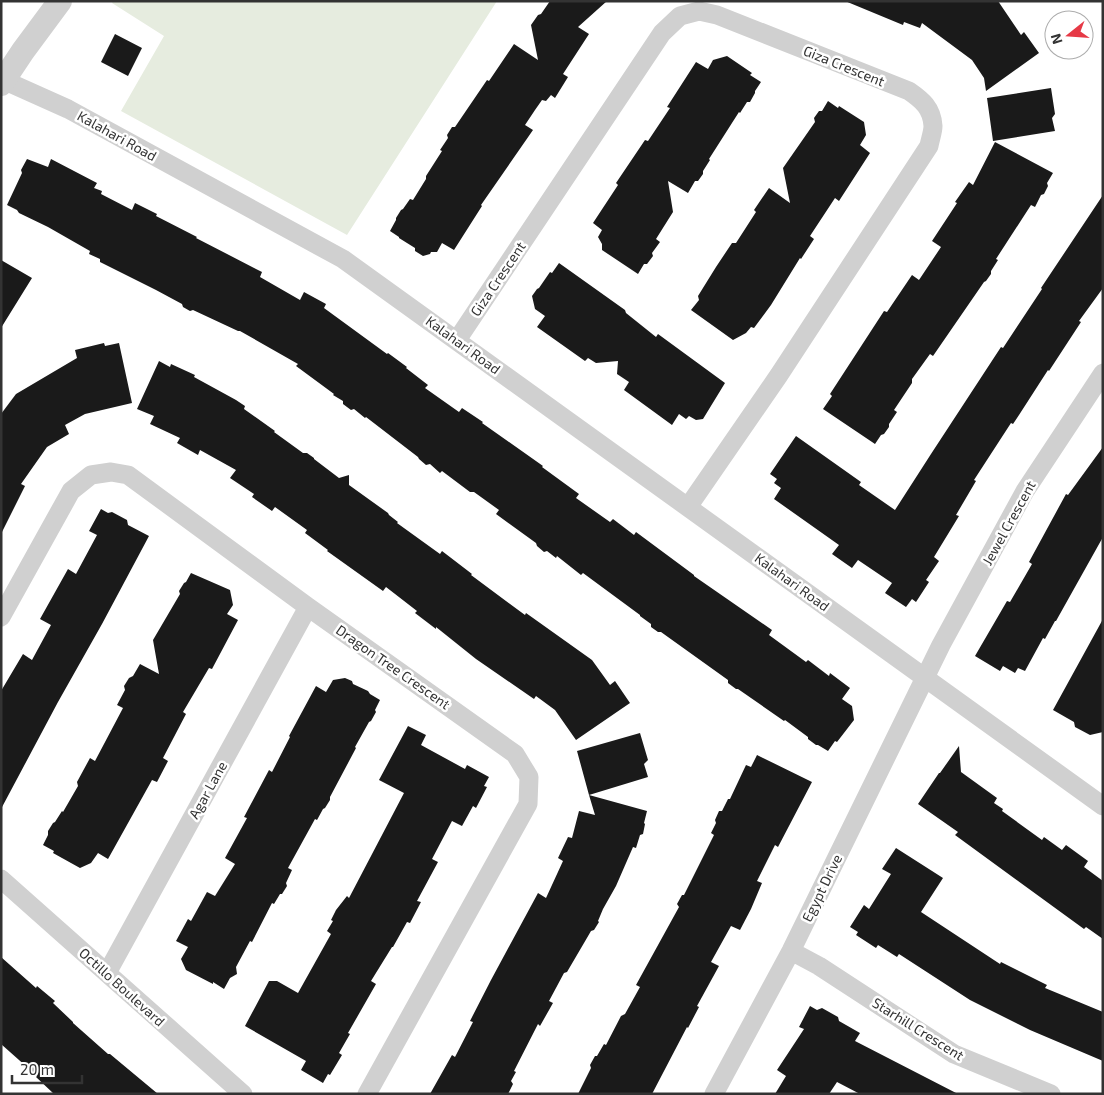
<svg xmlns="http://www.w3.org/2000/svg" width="1104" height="1095" font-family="'Exo 2',sans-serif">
	<rect width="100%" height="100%" fill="#fff"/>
	<path fill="#e6ecdf" d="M113,1h384l-150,234 -226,-124 43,-75 -52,-33z"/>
	<path fill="#1a1a1a" d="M550,1h57l-29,26 11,7 -26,40 5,3 -13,21 -4,-3 -5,6 -4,-1 -7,10 -10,15 8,5 -52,75 1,1 -28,44 -12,-7 -5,9h-6l-1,2 -7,2 -8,-5v-3l-16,-10v-1l-9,-6 6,-11v-2l5,-8 2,-1 7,-10 3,1 13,-21v-3l16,-25 -2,-1 8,-12 -1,-3 5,-8h3l32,-47 2,1 25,-37 24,16 -7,-35 7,-10 3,-1z
		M845,1h153l23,34 3,-3 15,21 -53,38 -2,-13 -12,-18 -50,-37 -2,5 -16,-6 -1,3z
		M115,34l27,14 -14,28 -27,-14z
		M727,56l25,17 -2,2 11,7 -6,9v2l-5,9h-3l-7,11 -1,-1 -30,47 1,1 -7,11v3l-5,7h-3l-7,12 -20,-12 5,31 -17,27 4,3 -8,11 1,3 -6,8h-3l-6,10 -36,-24v-6l-4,-7 4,-7 -9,-7 25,-38 -2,-2 29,-43 3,1 22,-33 -3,-1 29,-45 12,7 5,-9z
		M1051,88l4,26 -3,4 3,13 -62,10 -6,-43z
		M828,101l10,7 1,-2 25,16 2,13 -6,10 10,8 -31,48 -4,-3 -25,38 4,3 -13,20 -1,-1 -29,47 -17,23 -3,-1 -5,6 -13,7 -42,-30 8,-10 -1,-4 18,-29 16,-24h4l20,-31 -2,-2 15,-22 21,15 -7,-35 32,-46 -1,-4 5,-7h3z
		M995,142l58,31 -6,10 1,3 -4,8 -3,1 -6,12 -4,-2 -35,54 2,1 -7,11v3l-5,7 -2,1 -51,74 -3,-2 -18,25v4l-18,27 3,2 -8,12v3l-5,7 -3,1 -6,9 -52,-35 9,-13 -2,-2 54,-83 3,1 25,-37 7,5 22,-33 -9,-6 25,-38 -2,-1 14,-20 4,3z
		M27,159l21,8 3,-8 46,24 -3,5 8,3 -1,3 31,16 3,-7 22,11 -1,2 41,21 -1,1 66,34 -2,5 40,23 4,-8 22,12 -2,4 63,46 1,-1 19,14 -1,1 22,17 -3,3 34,24 3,-4 21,14 -1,1 61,43 -1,1 37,27 -3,4 34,24 3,-3 21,16 2,-3 58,43v1l78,54 -3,5 37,27 2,-2 21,16 1,-3 20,15 -8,11 10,7 2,14 -17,22 -2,-1 -7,10 -10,-6h-2l-8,-6v-2l-23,-17 -1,1 -46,-32h-2l-8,-6v-3l-67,-48h-3l-7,-5v-3l-11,-8v-1l-57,-42 -2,2 -24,-19 -1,2 -9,-7 -3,1 -7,-6 -1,-3 -40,-29 3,-4 -25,-18h-4l-28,-21 -2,2 -10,-9 -4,1 -7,-6 -1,-2 -52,-40 -1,1 -11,-9 -3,1 -8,-6v-3l-10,-6 1,-1 -38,-28 2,-2 -58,-33h-2l-45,-21 -3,1 -7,-4 -1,-3 -26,-14 -56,-28v-3l-11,-5 1,-3 -42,-24 -29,-14 -2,-3 -10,-5 15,-32 -1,-3z
		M1103,195v93l-24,33 2,1 -32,49 -1,-1 -29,45 -6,9 -2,-1 -37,57 2,1 -20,34 3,1 -25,41 5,4 -13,19 3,2 -13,20 -4,-3 -6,8 -21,-14 7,-10 -34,-23 -6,8 -20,-14 7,-9 -65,-46 7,-11 -7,-5 3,-4 -7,-5 26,-38 65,46 -2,3 36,25 36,-56 70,-107 2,1 39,-59 -1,-1z
		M1,260l31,18 -31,50z
		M559,263l66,47 1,3 30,24 2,-3 67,49 -22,36 -7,1 -7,-4 -3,3 -7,-5 -7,11 -48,-35 5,-8 -12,-8 1,-13 -22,2 -8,-5 -3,3 -48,-34 8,-11 -10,-7 -3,-13 5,-7 2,-1 11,-16 2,1z
		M104,343l1,3 14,-3 13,60 -47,11 -20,11 4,9 -22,13 -26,37 4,2 -24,48v-120l15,-20 61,-36 -2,-8z
		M159,361l11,6 1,-3 24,11 -1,2 42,23 9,6 -1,3 31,22 -1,1 29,21h4l7,5v1l25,19 10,-3v10l39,28 1,2 9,7 -1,1 43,31 2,-3 30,23 -1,1 54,40 1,-2 66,47 18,25 5,-4 15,22 -54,37 -21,-30 -19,-14 -2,3 -58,-40 -40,-32v2l-21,-16 2,-2 -31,-24 -3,4 -56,-40 1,-1 -23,-17 2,-3 -32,-23 -3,4 -20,-14 2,-3 -24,-16 6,-8 -36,-20 -2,5 -21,-12 3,-5 -30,-14 4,-8 -17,-7z
		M1103,447v90l-47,84h-1l-10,18 -2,-1 -18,33 -7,-3 -3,5 -12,-7 -3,5 -25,-15 32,-55 3,1 22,-38 -3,-2 37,-68 2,1z
		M101,509l7,4 4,-1 15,8 1,5 21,11 -47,88 -44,78 -57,107v-118l22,-37 9,6 19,-35 -11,-6 28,-50 8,5 21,-39 -8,-4z
		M191,573l39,17 3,15 -6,9 11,6 -26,49 -3,-1 -26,44 3,2 -23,44 5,3 -11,21 -5,-2 -44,79 -10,-6 -7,10 -11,5 -27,-15 1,-2 -11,-6 5,-10v-4l5,-8 2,-1 7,-11 1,1 15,-26 -1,-4 13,-24 5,3 28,-53 -6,-3 8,-15 -1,-4 5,-8 4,-2 7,-12 19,10 -6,-34 27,-46 -1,-3 5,-8 2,-1z
		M1103,619v113l-13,3 -15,-8 -1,-5 -21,-12z
		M345,678l7,3 1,3 15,7 2,3 10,6 -5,10 1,2 -5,9 -2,1 -14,25 1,1 -26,49v3l-5,8 -2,1 -6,11 -2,-1 -27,49 4,2 -6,13 1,3 -5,8h-2l-6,10 -2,-1 -20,39 -2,-1 -14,26 1,7 -7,4 -6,11 -11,-7v2l-27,-14 -5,-11 7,-12 -12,-6 12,-22 3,2 16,-29 8,4 20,-32 -10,-6 22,-40 -3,-1 25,-47 3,2 18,-35 -1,-1 27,-50 10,6 7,-12z
		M408,726l18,9 -5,10 44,24 2,-4 22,12 -5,9 3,1 -11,21 -3,-2 -11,20 -10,-5 -20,38 6,3 -21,39 4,1 -11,21 -3,-1 -14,25h-1l-21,34 5,3 -28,49 2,1 -11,19 3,2 -12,20 -2,-1 -5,9 -22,-13 5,-9 -61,-35 24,-45h8l21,12 33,-59 -4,-3 6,-10 -2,-1 5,-10 11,-14 2,2 55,-105 -25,-13z
		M640,733l8,27 -4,4 4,13 -59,18 -12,-44z
		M959,746l2,26 36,26 -3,5 9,6 -1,2 40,29 2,-3 18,13 4,-5 22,16 -4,6 19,14v58l-17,-12 -2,2 -129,-94 3,-3 -40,-28 21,-31h1z
		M757,755l55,27 -34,65 -3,-2 -18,36 5,2 -11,26 -11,21 -9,-4 -20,36 8,4 -22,40 2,1 -11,21 -1,-1 -35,67h-74l13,-26 -1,-3 5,-9h2l7,-12 2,1 15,-29 4,-2 15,-27 -4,-2 43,-78 -2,-3 5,-9h2l30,-60 -3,-2 5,-10 -1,-3 4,-9h3l6,-12h2l16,-34 5,2z
		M589,795l58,16 -3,12 1,1 -2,10 -3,1 -4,13 -3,-1 -17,39 -13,23 -5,12 1,1 -5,8 -3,1 -7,12 -17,29 -3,1 -15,28 4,2 -13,23 -2,-2 -24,47 2,1 -5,9 2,3 -5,10h-78l22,-39 3,2 18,-35 -3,-1 21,-41 47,-87 8,5 17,-37 -5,-3 10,-21 4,1 7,-27 16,4z
		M896,848l47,30 -22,34 79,52 1,-2 46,23 -2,3 58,24v49l-73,-31 -60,-30 -71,-46 -2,3 -19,-12 -2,3 -20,-13 2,-3 -8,-5 14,-22 5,4 22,-35 -9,-5z
		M1,957l35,31 1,-2 18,15 -2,2 20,19v1l35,31h2l48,40h-104l-18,-17 1,-1 -36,-32z
		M810,1006l7,4 5,-2 16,9 1,4 21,12 -5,8 103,53h-98l-23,-12 -8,12h-54l11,-18 -9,-6 27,-41 -5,-2z"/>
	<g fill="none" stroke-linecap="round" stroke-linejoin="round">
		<path stroke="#d0d0d0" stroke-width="19" d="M1,79l67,30 275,150 760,547
			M457,340l205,-307 18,-17 19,-5 18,4 192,76c13,9 23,17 24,35 0,6 -3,14 -4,20l-150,229 -91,132
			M1,617l70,-126 20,-16 20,-3 17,3 180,132 207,147 14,23 -1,27 -161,290
			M1,879l242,215
			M791,951l28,15 135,88 97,40
			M107,973l201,-366
			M714,1094l77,-143 150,-306 84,-154 78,-118"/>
		<path stroke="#d0d0d0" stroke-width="24" d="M1,84l22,-33 37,-50"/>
	</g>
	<g text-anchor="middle" stroke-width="5" stroke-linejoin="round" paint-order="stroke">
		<g font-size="14" fill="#333" stroke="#fff">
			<text transform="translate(844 66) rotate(22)" y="5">Giza Crescent</text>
			<text transform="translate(117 136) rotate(29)" y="5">Kalahari Road</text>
			<text transform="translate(498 279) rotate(-56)" y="5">Giza Crescent</text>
			<text transform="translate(463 345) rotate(36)" y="5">Kalahari Road</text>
			<text transform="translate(1009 523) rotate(-61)" y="5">Jewel Crescent</text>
			<text transform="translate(792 582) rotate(36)" y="5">Kalahari Road</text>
			<text transform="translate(393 667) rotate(35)" y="5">Dragon Tree Crescent</text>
			<text transform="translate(208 790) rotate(-61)" y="5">Agar Lane</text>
			<text transform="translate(822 888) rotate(-64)" y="5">Egypt Drive</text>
			<text transform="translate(122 987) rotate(42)" y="5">Octillo Boulevard</text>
			<text transform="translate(918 1029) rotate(32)" y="5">Starhill Crescent</text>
		</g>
	</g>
	<rect width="1104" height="1095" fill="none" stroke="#333333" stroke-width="5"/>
	<g transform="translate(1069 35) rotate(253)"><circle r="24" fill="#ffffff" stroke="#adadad"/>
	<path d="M0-4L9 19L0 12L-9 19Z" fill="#e63946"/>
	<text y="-8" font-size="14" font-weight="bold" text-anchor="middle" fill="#333333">N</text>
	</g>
	<path d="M12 1075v8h70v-8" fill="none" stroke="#333333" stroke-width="2.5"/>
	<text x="20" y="1075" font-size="15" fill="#333333" stroke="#ffffff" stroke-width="4" paint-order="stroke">20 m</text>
</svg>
